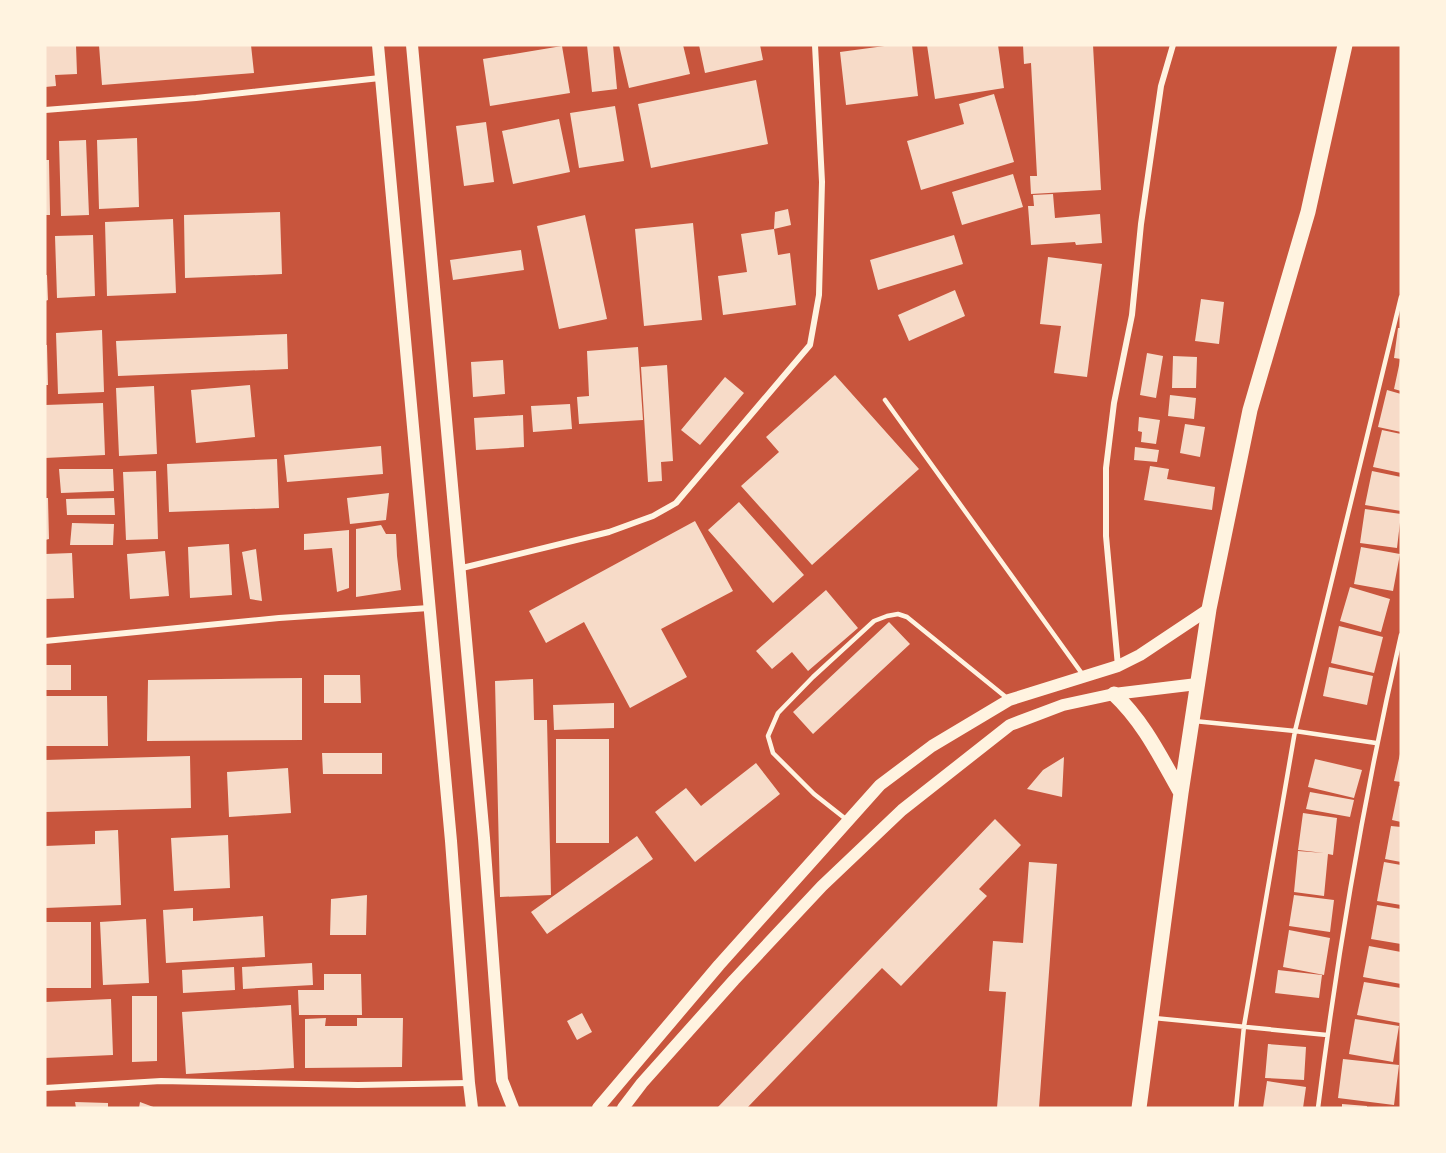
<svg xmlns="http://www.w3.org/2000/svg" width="1446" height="1153" font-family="'PT Sans',sans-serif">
	<rect width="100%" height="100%" fill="#c8553d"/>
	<path fill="#f7dbc8" d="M45,45h31l1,29 -22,1 1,11 -11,1z
		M99,45h152l3,28 -152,12z
		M587,45h26l4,44 -25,3z
		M619,45h64l7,29 -61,14z
		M699,45h61l3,15 -58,13z
		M892,45h20l6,51 -72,9 -6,-53z
		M927,45h71l6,43 -69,11z
		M1023,45h70l8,145 -70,4 -1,-18h7l-6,-113 -7,1z
		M562,46l8,47 -80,13 -7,-47z
		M756,80l12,64 -117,24 -13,-64z
		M994,94l20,68 -93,28 -14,-49 57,-17 -5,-20z
		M615,106l9,55 -45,7 -9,-55z
		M559,119l11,53 -57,12 -11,-53z
		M486,122l8,60 -30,4 -8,-60z
		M137,138l2,69 -40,2 -2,-69z
		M86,140l3,75 -28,1 -2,-75z
		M45,160h4l1,55h-5z
		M1013,174l10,33 -61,18 -10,-33z
		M1053,194l2,24 45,-4 2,29 -26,2 -1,-3 -44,3 -3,-39h6l-1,-11z
		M788,209l3,16 -17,4 4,26 12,-2 6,52 -73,10 -5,-39 29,-4 -6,-38 33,-5 1,-17z
		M280,212l2,62 -97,4 -1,-63z
		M585,215l22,104 -48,10 -22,-103z
		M173,219l3,74 -69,3 -2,-74z
		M693,223l9,97 -58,6 -9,-97z
		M93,235l2,61 -38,2 -2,-62z
		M954,235l9,29 -85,26 -8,-30z
		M521,250l3,20 -71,10 -3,-20z
		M1048,257l54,7 -15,113 -33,-4 7,-47 -21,-2z
		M45,275h2l1,25 -3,1z
		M955,290l10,26 -56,25 -11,-26z
		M1201,299l23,3 -5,42 -24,-3z
		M1398,328h3v31l-7,-1z
		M102,330l2,62 -46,2 -2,-61z
		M287,334l1,35 -170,7 -2,-35z
		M45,345h2l1,40h-3z
		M638,347l5,73 -64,4 -2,-27 12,-1 -2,-45z
		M1147,353l16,3 -7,42 -16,-3z
		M1173,356l24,1 -1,31h-24z
		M503,360l2,34 -32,3 -2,-35z
		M1400,361h1v30l-7,-2z
		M667,365l6,96 -12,1 1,19 -14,1 -7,-115z
		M835,375l84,94 -107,96 -71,-79 38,-34 -13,-15z
		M725,377l19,16 -44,52 -19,-15z
		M250,385l5,52 -59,6 -5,-53z
		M154,386l3,68 -38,2 -3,-68z
		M1387,390l14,4v38l-23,-5z
		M1170,395l26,3 -2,21 -26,-3z
		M103,403l2,52 -60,3v-53z
		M570,404l2,25 -39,3 -2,-26z
		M523,415l1,32 -48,3 -2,-32z
		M1139,417l21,3 -4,24 -15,-2 1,-10 -4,-1z
		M1185,424l20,3 -5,30 -20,-4z
		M1382,430l19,4v39l-28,-6z
		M381,446l2,28 -96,8 -3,-27z
		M1135,447l24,3 -2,12 -23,-2z
		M277,459l2,49 -110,4 -2,-48z
		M1150,466l19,3 -2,10 48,8 -3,23 -68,-10z
		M59,469h54l1,22 -53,2z
		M156,471l2,68 -32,1 -3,-68z
		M1372,471l29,6v34l-36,-6z
		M389,493l-3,27 -36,4 -3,-26z
		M45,498h3l1,41 -4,1z
		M114,498l1,17h-48l-1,-16z
		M739,502l65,73 -31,28 -65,-73z
		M1365,509l36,5 -4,34 -37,-5z
		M695,521l38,70 -72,38 26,48 -57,31 -46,-86 -38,21 -17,-32z
		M72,523l42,1 -1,21h-43z
		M381,525l5,9h10l1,22 4,34 -45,7v-68z
		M349,530v58l-12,4 -5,-44 -28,2v-16z
		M229,544l3,51 -42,3 -2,-51z
		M1361,547l39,7 -7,37 -39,-7z
		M256,549l6,52 -12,-2 -8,-47z
		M165,551l4,45 -39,3 -3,-45z
		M72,553l2,45 -29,1v-45z
		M1350,587l40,12 -9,33 -41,-11z
		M826,590l32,38 -50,43 -16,-19 -20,17 -16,-18z
		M889,622l21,22 -97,90 -20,-22z
		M1339,626l44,11 -9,36 -43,-10z
		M45,665h26v25h-26z
		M1329,667l44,9 -6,29 -44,-9z
		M324,675h36l1,28h-37z
		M302,678v62l-155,1 1,-61z
		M533,679l1,41h13l4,175 -51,2 -5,-216z
		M45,696h62l1,50h-63z
		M614,703v25l-60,2 -1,-25z
		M556,739h53v104h-53z
		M322,753h60v21h-59z
		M1400,754h1v28l-7,-1z
		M190,756l1,52 -146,4v-52z
		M1064,757l-2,40 -35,-8 16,-19z
		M1315,759l47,11 -8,28 -46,-11z
		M756,763l24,31 -85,68 -40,-50 31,-24 15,18z
		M288,768l3,45 -62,4 -2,-45z
		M1399,786h2v36l-9,-2z
		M1310,792l44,8 -4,17 -44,-8z
		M1303,813l34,5 -4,37 -5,-1 -4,42 -30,-4 4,-41 26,2 -26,-3z
		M995,819l26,26 -42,44 8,7 -86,90 -19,-18 -135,140h-30z
		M1391,826l10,1v35l-16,-3z
		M118,830l3,75 -76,3v-62l50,-2v-13z
		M228,835l2,53 -56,3 -3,-53z
		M637,836l16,23 -106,75 -16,-22z
		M1029,862l28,2 -18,244h-42l9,-116 -17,-1 4,-50 30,2z
		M1384,862l17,3v40l-24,-4z
		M367,895l-1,40h-36l1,-36z
		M1294,895l40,5 -4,32 -41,-6z
		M1377,905l24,4v35l-30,-5z
		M193,908v13l70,-5 2,41 -99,6 -3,-53z
		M146,919l3,64 -46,2 -3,-63z
		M45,922h46v66h-46z
		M1289,930l41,8 -6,37 -41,-8z
		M1369,946l32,6v32l-38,-7z
		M312,963l1,22 -70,4 -1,-22z
		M234,967l1,23 -52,3 -1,-23z
		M1278,970l44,5 -3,23 -44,-5z
		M324,974h37l1,41h-63l-1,-25h26z
		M1364,982l37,6 -1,35 -43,-8z
		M132,996h25v65l-25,1z
		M111,999l2,56 -68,3v-56z
		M291,1005l3,63 -108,6 -4,-62z
		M582,1013l10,19 -15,8 -10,-19z
		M326,1018l-1,8h32v-8h46l-1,49 -97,1v-49z
		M1355,1019l44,7 -6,36 -44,-8z
		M1268,1044l38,3 -2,33 -39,-2z
		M1343,1059l56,6 -5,40 -56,-7z
		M1267,1081l39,6 -3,21h-40z
		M75,1102l33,1v5h-32z
		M140,1102l16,6h-17z
		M1342,1104l25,2v2h-25z"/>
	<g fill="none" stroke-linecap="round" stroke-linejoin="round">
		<path stroke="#fff3e0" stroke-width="4.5" d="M885,400l198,275
			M1194,721l101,10 81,12
			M847,820l-33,-26 -41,-41 -5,-17 10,-23 35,-36 61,-56 13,-5 11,-2 9,3 100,81
			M1154,1018l173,17
			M1236,1108l8,-82 51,-295 106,-434
			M1318,1108c20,-159 47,-317 83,-473"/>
		<path stroke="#fff3e0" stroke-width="6" d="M45,110l151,-12 184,-20
			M458,569l151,-37 44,-16 23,-13 134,-158 9,-50 3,-113 -7,-137
			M45,641l234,-23 150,-10
			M1118,666l-12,-130v-68l8,-65 18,-88 9,-91 20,-138 12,-41
			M45,1088l116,-7 197,4 111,-2"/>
		<path stroke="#fff3e0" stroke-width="12" d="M378,45l73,796 18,242 3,25
			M412,45l72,793 18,242 11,28
			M598,1108l121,-143 161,-180 52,-39 77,-46 109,-34 22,-11 69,-46
			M623,1108l19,-25 92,-103 88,-94 80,-76 108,-85 53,-20 51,-11 83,-10"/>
		<path stroke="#fff3e0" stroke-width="15" d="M1114,694c30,28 47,64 67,99
			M1139,1108l42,-315 28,-184 41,-199 58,-198 37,-167"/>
	</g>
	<rect width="1446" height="1153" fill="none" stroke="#fff3e0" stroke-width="93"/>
</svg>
